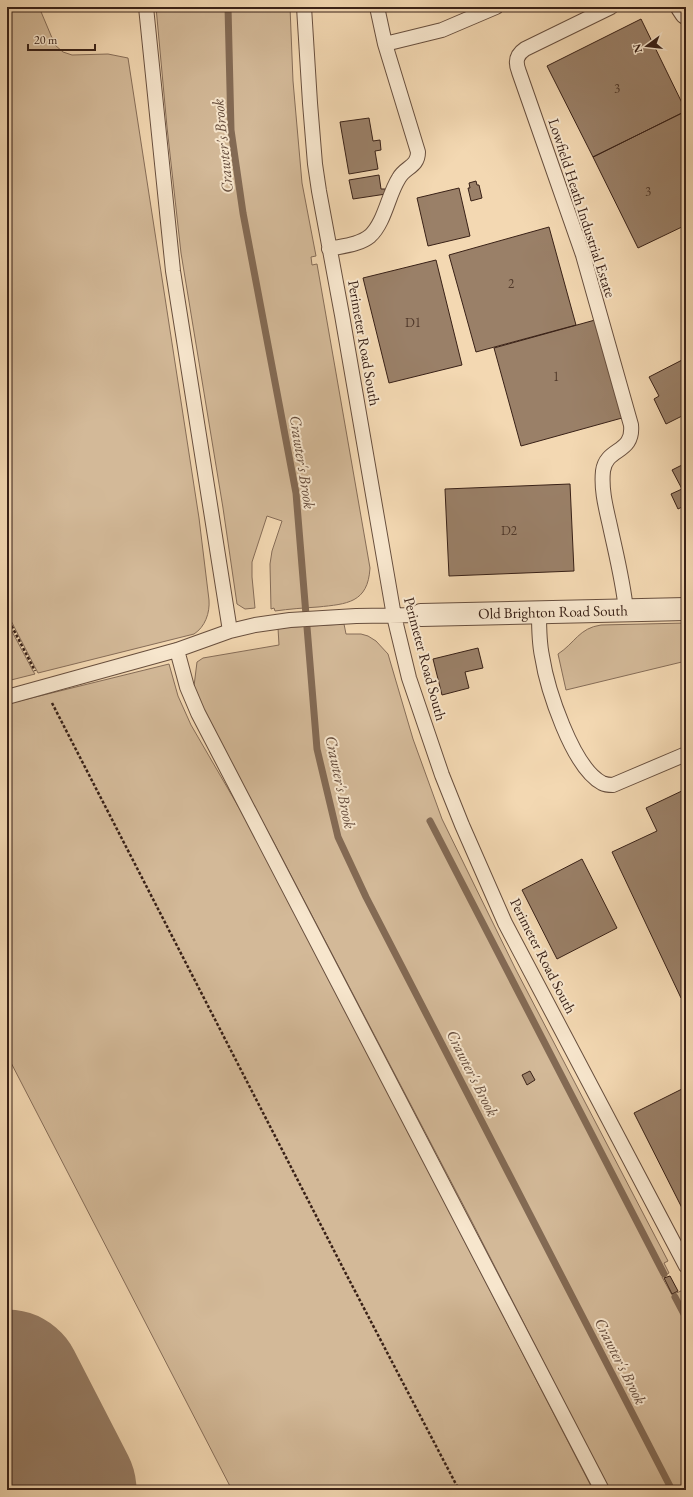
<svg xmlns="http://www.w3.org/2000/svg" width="693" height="1497" font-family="'EB Garamond',serif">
	<rect width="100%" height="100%" fill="#f3d8b2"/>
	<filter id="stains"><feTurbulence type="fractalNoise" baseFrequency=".005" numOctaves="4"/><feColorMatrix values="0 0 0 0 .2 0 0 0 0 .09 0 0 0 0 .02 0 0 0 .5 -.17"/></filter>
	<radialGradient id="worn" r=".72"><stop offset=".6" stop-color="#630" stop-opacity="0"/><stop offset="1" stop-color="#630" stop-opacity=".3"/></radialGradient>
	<path fill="#d3b998" stroke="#866d58" d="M7,7h32l16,38 8,7 9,3 36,-1 20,4 71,460 10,82c1,13 -4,27 -15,34l-156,39 -31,-60z
		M156,7h134l3,74 9,102 14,73 -5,1 1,8 5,-1 53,304c-2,35 -23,36 -52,39 -15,1 -29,2 -43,4l-1,-3 -3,1 -1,-45 2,-13 10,-30 -15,-5 -15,46v15l3,31 -10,1 -8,-5 -14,-96 -42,-255 -14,-126z
		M7,622l26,49 2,3 -28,7z
		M686,623v38l-120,29 -8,-36c17,-11 21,-26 43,-29z
		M344,624l2,10h15l7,2 8,5 12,13 25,85 29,80 74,151 152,291 -4,2 5,10 -7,4 10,18 11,-5 3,5v195h-77l-140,-274 -197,-377 -64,-115 -14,-38 3,-24 6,-4 76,-13 -1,-17z
		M169,664l9,32 13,29 65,112 337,653h-361l-225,-435v-351z"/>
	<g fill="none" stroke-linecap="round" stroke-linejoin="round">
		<path stroke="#836a54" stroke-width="7" d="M228,7l3,123 12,83 53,280 21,256 21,88 28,60 306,593
			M430,821l234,453
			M675,1297l11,21"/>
		<path stroke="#967c64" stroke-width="151" d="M7,1385l54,105"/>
	</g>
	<path fill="#9a8068" stroke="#392117" d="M641,19l45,92 -93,46 -46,-91z
		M686,111v114l-48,23 -45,-91z
		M369,118l4,23 7,-1 1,10 -6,1 3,18 -29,5 -9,-52z
		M379,175l2,14h4l1,5 -33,5 -4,-19z
		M476,181l1,4h2l3,13 -11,3 -3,-13h2l-1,-5z
		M459,188l11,48 -42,10 -11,-48z
		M549,227l27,98 -100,27 -27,-97z
		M436,260l26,105 -73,18 -26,-105z
		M595,320l27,98 -101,28 -27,-98z
		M686,358v56l-20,10 -12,-25 5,-3 -10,-19z
		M686,463v42l-8,4 -7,-15 11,-5 -10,-19z
		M570,484l4,87 -125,5 -4,-87z
		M478,648l5,20 -18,4 4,16 -27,7 -9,-36z
		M686,789v206l-5,3 -69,-146 45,-21 -11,-23z
		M582,859l35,69 -60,31 -35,-69z
		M530,1071l5,9 -8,5 -5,-10z
		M686,1087v119l-4,2 -48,-95z
		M670,1276l8,15 -6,3 -8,-16z"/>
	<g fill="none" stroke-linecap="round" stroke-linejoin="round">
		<defs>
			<path id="lane" d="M146,7l27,264 57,360
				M304,7l6,96 5,61 4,27 23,124 52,301 15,62 33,97 20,50 43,98 181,343
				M611,7l-86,42c-9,6 -10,13 -6,23l64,183 48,170c3,29 -25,22 -28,46 -2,19 3,37 7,55 6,28 13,55 16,84
				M385,44l57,-14 54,-23
				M329,249c13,-3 30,-4 41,-13 15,-14 18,-41 29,-58 6,-11 19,-11 19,-26l-33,-108 -8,-37
				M539,613c0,14 0,29 3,43 5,32 30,111 60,127 4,2 7,2 11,2l73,-31
				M177,650l10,37 11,26 404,777
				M7,697l170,-47 53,-19 25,-6 35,-5 66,-4 65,-1"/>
			<g id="street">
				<path d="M682,7l4,6"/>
				<path id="s1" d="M421,615l265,-6"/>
			</g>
		</defs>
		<use href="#lane" stroke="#684f3e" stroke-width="16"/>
		<use href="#street" stroke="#684f3e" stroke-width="24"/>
		<path stroke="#392117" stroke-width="2.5" stroke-dasharray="3 2" stroke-linecap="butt" d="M7,617l28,54
			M52,703l292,567 115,220"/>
		<use href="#lane" stroke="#f7e6cd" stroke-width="14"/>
		<use href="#street" stroke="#f7e6cd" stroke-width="22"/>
	</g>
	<g text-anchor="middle" stroke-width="4" stroke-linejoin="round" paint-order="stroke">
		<g font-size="13" fill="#51392b">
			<text x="617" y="93">3</text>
			<text x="648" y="196">3</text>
			<text x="511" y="288">2</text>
			<text x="413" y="327">D1</text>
			<text x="556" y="381">1</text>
			<text x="509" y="535">D2</text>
		</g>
		<g font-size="15" fill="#392117" stroke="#f7e6cd">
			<text transform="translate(582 208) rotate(72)" y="5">Lowfield Heath Industrial Estate</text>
			<text transform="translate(364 343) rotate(80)" y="5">Perimeter Road South</text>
			<text dy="5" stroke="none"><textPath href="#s1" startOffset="132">Old Brighton Road South</textPath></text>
			<text transform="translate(425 659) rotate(75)" y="5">Perimeter Road South</text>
			<text transform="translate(543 956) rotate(63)" y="5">Perimeter Road South</text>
		</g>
		<g font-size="16" font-style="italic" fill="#644b3b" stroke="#f7e6cd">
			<text transform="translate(222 146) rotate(-96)" y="6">Crawter's Brook</text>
			<text transform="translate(303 462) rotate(81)" y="6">Crawter's Brook</text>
			<text transform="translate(341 782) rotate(78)" y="6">Crawter's Brook</text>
			<text transform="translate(473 1073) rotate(63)" y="6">Crawter's Brook</text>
			<text transform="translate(621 1361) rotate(63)" y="6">Crawter's Brook</text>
		</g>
	</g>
	<rect width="693" height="1497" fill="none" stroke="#f3d8b2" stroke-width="24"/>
	<rect x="8" y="8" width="677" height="1481" fill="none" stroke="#392117" stroke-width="2"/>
	<rect x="12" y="12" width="669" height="1473" fill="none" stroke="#392117"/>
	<g transform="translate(647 46) rotate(255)" stroke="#f7e6cd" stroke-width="3" paint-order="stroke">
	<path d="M0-3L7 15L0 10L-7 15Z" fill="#392117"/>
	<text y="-6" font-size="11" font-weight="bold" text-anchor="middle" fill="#392117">N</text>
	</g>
	<path d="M28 44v6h67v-6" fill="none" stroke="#392117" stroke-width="2"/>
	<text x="34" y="44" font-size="12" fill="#392117" stroke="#f7e6cd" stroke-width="3" paint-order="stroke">20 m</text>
	<rect width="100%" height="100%" filter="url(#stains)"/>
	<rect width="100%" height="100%" fill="url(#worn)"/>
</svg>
